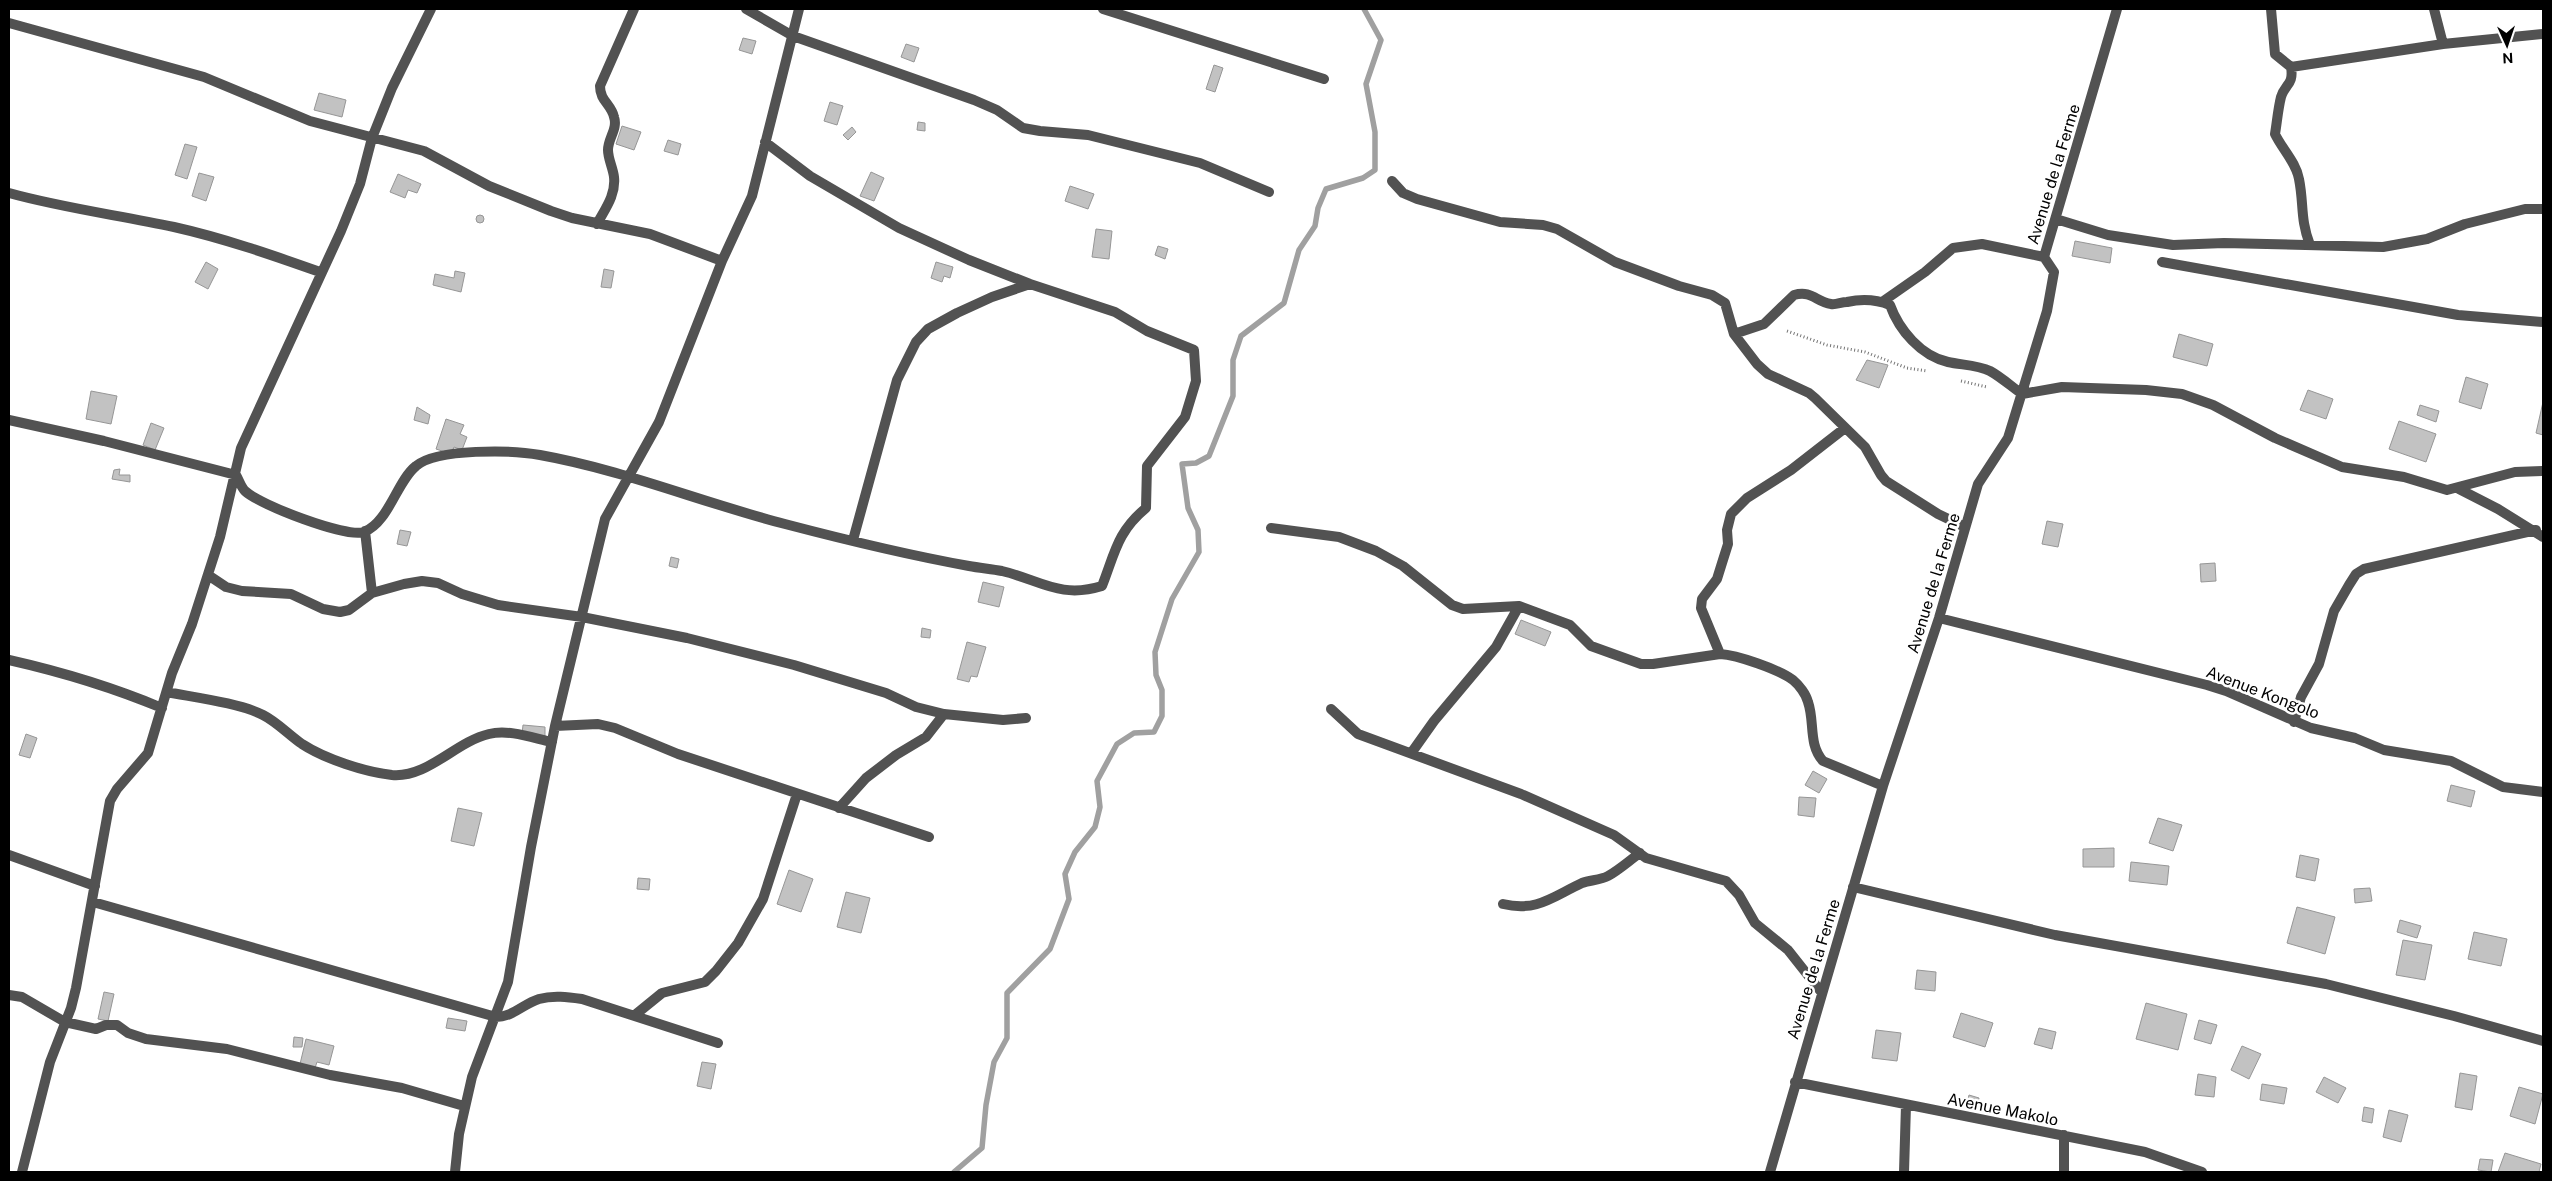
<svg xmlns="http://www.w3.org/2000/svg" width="2552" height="1181" font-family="'Public Sans',sans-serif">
	<rect width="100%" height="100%" fill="#fff"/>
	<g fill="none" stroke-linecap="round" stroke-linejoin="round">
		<path stroke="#a0a0a0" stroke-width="5.5" d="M954,1172l28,-24 4,-43 8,-43 13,-24v-45l43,-44 19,-50 -4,-25 10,-22 20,-25 5,-20 -3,-26 20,-37 17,-11 20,-1 8,-16v-26l-6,-15 -1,-23 17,-53 27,-47 -1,-22 -10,-22 -6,-44 14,-1 13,-7 24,-60v-36l8,-24 43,-33 15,-53 16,-24 3,-18 8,-19 37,-11 12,-8v-38l-9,-48 15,-44 -17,-31"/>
	</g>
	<path fill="#c2c2c2" stroke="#969696" d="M743,38l13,3 -4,13 -13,-4z
		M906,44l13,4 -5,14 -13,-5z
		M1214,65l9,3 -8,24 -9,-3z
		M319,93l27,7 -4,17 -28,-7z
		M830,102l13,4 -6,19 -13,-4z
		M918,122l7,1v8l-8,-1z
		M622,126l19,6 -7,18 -18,-6z
		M852,127l4,5 -8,8 -5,-5z
		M668,140l13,4 -3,11 -14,-4z
		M185,144l12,3 -10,32 -12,-4z
		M871,172l13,6 -10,23 -14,-5z
		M199,173l15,4 -8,24 -14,-5z
		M398,174l23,10 -4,9 -9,-3 -3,8 -15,-6z
		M1070,186l24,8 -6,15 -23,-8z
		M476 219a4 4 0 1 1 8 0a4 4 0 1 1-8 0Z
		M1096,229l16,2 -3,28 -17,-2z
		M2075,241l37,7 -2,15 -38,-7z
		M1158,246l10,3 -3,10 -10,-4z
		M206,262l12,7 -10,20 -13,-7z
		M936,262l17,5 -3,11 -6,-2 -2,6 -11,-4z
		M604,269l10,2 -3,17 -10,-1z
		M455,271l10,2 -4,19 -28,-7 2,-11 19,4z
		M2179,334l34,10 -6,22 -34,-9z
		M1867,360l21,5 -9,23 -23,-8z
		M2466,377l22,7 -7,25 -22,-7z
		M2308,390l25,9 -7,20 -26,-9z
		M91,391l26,5 -6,28 -25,-5z
		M2543,402v33l-7,-2z
		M2420,405l19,6 -3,11 -19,-7z
		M417,407l13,8 -2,9 -14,-4z
		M446,419l18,6 -4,9 7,3 -5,13 -8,-3 -3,7 -15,-5z
		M2399,421l37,13 -10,28 -37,-13z
		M151,423l13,5 -9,22 -12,-5z
		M120,469l-1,6h11v7l-18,-3 2,-9z
		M2047,521l16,3 -5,23 -16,-3z
		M400,530l11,2 -4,14 -10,-2z
		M671,557l8,2 -2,9 -8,-2z
		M2215,563l1,18 -15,1 -1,-18z
		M983,582l21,5 -5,20 -21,-5z
		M1521,620l30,12 -6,14 -30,-12z
		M922,628l9,2 -1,8 -9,-1z
		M967,642l19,5 -9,30 -6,-1 -2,6 -12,-3z
		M523,725l22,2v9l-23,-2z
		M26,734l11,4 -7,20 -11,-3z
		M1813,771l14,8 -8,14 -14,-8z
		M2451,785l24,6 -4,16 -24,-6z
		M1799,797l17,1 -2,19 -16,-2z
		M458,808l24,5 -8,33 -23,-5z
		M2158,818l24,7 -9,26 -24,-8z
		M2114,848v19h-31v-18z
		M2300,855l19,4 -4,22 -19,-4z
		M2131,862l38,4 -2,19 -38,-4z
		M789,870l24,9 -12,33 -24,-8z
		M638,878l12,1 -1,11 -12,-1z
		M2370,888l2,13 -17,2 -1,-14z
		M846,892l24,6 -9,35 -24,-6z
		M2297,907l38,10 -10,37 -38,-11z
		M2400,920l21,6 -4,12 -20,-6z
		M2474,932l33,7 -6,27 -33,-7z
		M2403,940l29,5 -7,35 -29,-5z
		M1917,970l19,2 -1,19 -20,-2z
		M104,992l10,2 -6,27 -10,-2z
		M2146,1003l41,11 -9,36 -42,-11z
		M1961,1013l32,10 -8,24 -32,-10z
		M448,1018l19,3 -2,10 -19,-3z
		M2199,1020l18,5 -6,19 -17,-5z
		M2039,1028l17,4 -4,17 -18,-5z
		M1876,1030l25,3 -4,28 -25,-3z
		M294,1037l9,1 -1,9h-9z
		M306,1039l28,7 -5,19 -12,-3 -2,6 -15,-4z
		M2242,1046l19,8 -12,25 -18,-9z
		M702,1062l14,2 -5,25 -14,-3z
		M2460,1073l17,3 -5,34 -17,-3z
		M2198,1074l18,3 -2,20 -19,-2z
		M2324,1077l22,11 -8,15 -22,-11z
		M2262,1084l25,4 -3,16 -24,-4z
		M2519,1087l24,7 -8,30 -25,-8z
		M1969,1095l10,3 -2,12 -11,-3z
		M2364,1107l10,2 -2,14 -10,-2z
		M2389,1110l19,5 -7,27 -18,-5z
		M2505,1153l36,11 -2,8h-41z
		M2480,1159l13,1 -2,12 -13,-2z"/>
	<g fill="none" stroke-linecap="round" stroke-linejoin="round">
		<path stroke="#747474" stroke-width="3" stroke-dasharray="1 2.5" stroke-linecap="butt" d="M1787,331l40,14 38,7 42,16 20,3
			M1961,381l26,6"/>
		<path stroke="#525252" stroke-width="10" d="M746,9l47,27 181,64 23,10 26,18 17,3 48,4 112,28 69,29
			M1103,9l221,70
			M2271,9l4,45 16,13c3,18 -6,17 -10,30 -3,12 -4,25 -6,37 7,15 21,28 24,45 5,25 1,40 11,66
			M2434,9l9,35 100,-10
			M9,23l195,54 106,44 114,30 65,35 62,25 21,7 78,16 72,27
			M2291,67l152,-23
			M1392,181l11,12 14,6 83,23 43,3 14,4 58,33 64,24 33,9 13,8 9,31 23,30 11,10 41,19 6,5 50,49 16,28 5,6 52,33 27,13
			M9,193c54,15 109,22 165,34 49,11 98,28 146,45
			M2056,219l52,16 65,10 51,-2 159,4 44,-8 38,-15 60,-15h18
			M597,224c8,-15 19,-29 17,-47 -1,-9 -6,-18 -6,-27 0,-12 10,-21 6,-33 -3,-13 -14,-16 -14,-31l34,-77
			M2162,262l296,53 85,7
			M1882,302l43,-30 28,-24 29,-4 62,13
			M1734,334l30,-10 30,-29c18,-5 22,7 37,9 5,1 10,-2 16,-2 14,-3 28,-3 43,3 9,25 31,51 58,57 14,3 30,3 42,9 11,6 22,16 32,23l40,-7 84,3 36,4 31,11 62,33 67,29 62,10 43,13 68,-18 28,-1
			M9,420l95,21 132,34c3,5 5,12 9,16 15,14 101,47 119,41 25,-10 33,-51 52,-66 21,-18 97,-16 124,-11 84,15 163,48 245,69 61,16 123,31 184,42 11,2 22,3 33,5 38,9 58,28 100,15 13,-33 15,-54 44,-78l1,-42 38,-49 11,-36 -2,-31 -47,-19 -32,-19 -85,-28 -61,-24 -70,-32 -89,-52 -45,-34
			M2459,489l39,20 45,28
			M1271,528l68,9 37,14 27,15 49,39 11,4 56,-3 51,19 21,21 50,18h12l67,-10c17,1 58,15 73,26 6,5 13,14 15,22 7,20 0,42 15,59l60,25
			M365,531l7,62
			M853,540l44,-160 19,-38 12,-13 29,-16 35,-16 38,-13
			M208,575l18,12 16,4 49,3 32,15 17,3 9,-2 23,-17 32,-9 18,-3 16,2 24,11 36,11 84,12 105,21 107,27 92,28 30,14 28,7 59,6 23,-2
			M1939,618l268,67 19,6 85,37 44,10 29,12 67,11 52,26 40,5
			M1720,654l-19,-46 1,-9 15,-20 5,-16 6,-19 -1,-14 4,-16 16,-16 44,-28 54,-42
			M9,660c53,12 103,27 153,48
			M167,692c25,5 73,11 96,23 14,7 26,20 39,29 23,15 63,28 90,31 36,3 63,-33 97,-41 20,-5 44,4 63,8
			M1331,709l27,25 163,60 93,41 32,23 80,23 13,14 16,28 33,27 34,43
			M2294,722l7,-25 18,-33 15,-53 15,-26 7,-11 8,-5 172,-39
			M555,726l43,-2 17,4 63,26 251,83
			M1412,752l22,-31 62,-74 23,-41
			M839,808l27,-30 30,-23 30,-18 18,-23
			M9,855l86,31
			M1853,887l202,48 271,49 128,32 89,25
			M93,902l403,115c17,0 27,-13 43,-18 14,-4 29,-2 43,0l136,44
			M1503,904c34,8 49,-7 79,-21 8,-3 19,-3 26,-7 11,-6 22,-16 32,-23
			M9,995l13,2 43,25 31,7 10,-4h11l11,8 18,6 81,10 103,26 72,13 62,18
			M635,1015l27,-22 43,-11 11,-11 22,-28 25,-44 34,-105
			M1795,1082l350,70 57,20
			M22,1172l28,-110 21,-54 5,-20 34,-187 7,-12 31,-36 24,-80 20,-49 28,-87 21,-89 100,-217 19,-47 12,-46 20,-50 39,-79
			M455,1172l4,-38 13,-57 36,-95 23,-135 24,-121 50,-207 54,-97 63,-161 30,-65 47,-187
			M1770,1172l113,-386 56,-168 39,-134 30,-46 39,-127 7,-39 -10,-15 73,-248
			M1904,1172l2,-67
			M2064,1172v-37"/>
	</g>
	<g text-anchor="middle" stroke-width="5" stroke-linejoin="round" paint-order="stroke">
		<g font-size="16" fill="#000" stroke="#fff">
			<text transform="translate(2053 174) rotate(-73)" y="6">Avenue de la Ferme</text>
			<text transform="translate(1933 583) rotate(-73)" y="6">Avenue de la Ferme</text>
			<text transform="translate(2263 692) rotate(21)" y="6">Avenue Kongolo</text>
			<text transform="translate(1813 969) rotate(-73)" y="6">Avenue de la Ferme</text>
			<text transform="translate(2003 1109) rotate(11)" y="6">Avenue Makolo</text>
		</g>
	</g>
	<rect width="2552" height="1181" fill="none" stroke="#000000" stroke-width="20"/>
	<g transform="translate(2507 45) rotate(177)" stroke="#ffffff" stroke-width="4" paint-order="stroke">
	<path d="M0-4L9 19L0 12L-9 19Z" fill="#000000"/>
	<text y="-8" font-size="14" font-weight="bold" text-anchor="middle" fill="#000000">N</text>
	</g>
</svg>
